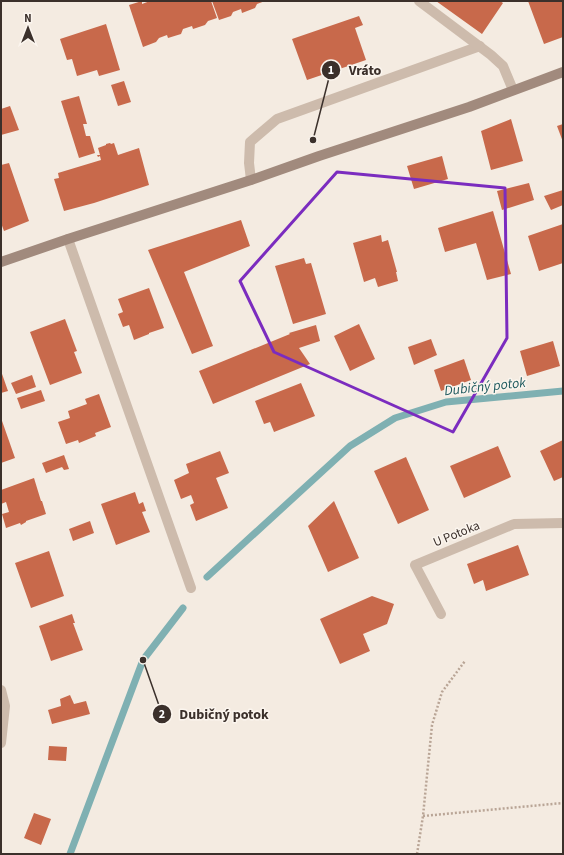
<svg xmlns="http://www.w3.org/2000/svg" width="564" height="855" font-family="'Source Sans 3',sans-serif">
	<rect width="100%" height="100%" fill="#f4ebe1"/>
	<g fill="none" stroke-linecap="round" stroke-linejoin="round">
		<path stroke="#7fb0b2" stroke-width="7" d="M207,577l143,-131 45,-28 51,-16 117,-11
			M70,854l73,-194 40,-52"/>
	</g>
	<path fill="#c8694b" d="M142,1v3l8,-3h61l6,17 -9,3 -3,4 -12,4 -1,-3 -9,3 -2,5 -13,4 -1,-3 -8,3 -3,4 -13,5 -14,-42z
		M212,1h53l-8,3 -2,4 -13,5 -1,-4 -8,3 -2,4 -12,4z
		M436,1h64l3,2 -21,31z
		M528,1h35v36l-19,7z
		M359,16l4,9 -8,3 11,32 -59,20 -15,-41z
		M106,24l14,46 -21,6 -2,-6 -20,6 -5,-17 -5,1 -7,-21z
		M124,81l7,21 -13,4 -7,-21z
		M79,96l8,28h-4l3,12h4l5,17 -16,5 -18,-57z
		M10,106l9,24 -18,5v-26z
		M511,119l12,42 -32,9 -10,-39z
		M563,124v18l-6,-16z
		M110,143l1,1 3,-1 4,12 21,-7 10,37 -55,18 -30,8 -10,-32 5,-1 -1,-5 43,-13 -1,-4 -2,1 -1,-2h3l-2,-7 8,-3v-1z
		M442,156l6,23 -34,10 -7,-23z
		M9,163l20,58 -25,10 -3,-8v-58z
		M529,183l5,17 -32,10 -5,-19z
		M563,190v15l-12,5 -7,-14z
		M493,211l18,63 -24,6 -11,-37 -31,9 -7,-24z
		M241,220l9,26 -66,26 29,74 -21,8 -44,-104z
		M563,224v39l-24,8 -11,-35z
		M381,235l1,7 6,-2 9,32h-1l2,9 -20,6 -3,-9 -11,4 -11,-39z
		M304,258l2,6 5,-1 15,51 -33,10 -18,-58z
		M149,288l15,40 -15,5v1l-15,6 -5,-15 -6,2 -5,-13 5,-2 -5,-13z
		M65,319l12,32 -3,1 8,21 -32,12 -20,-53z
		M359,324l16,35 -25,12 -16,-35z
		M316,325l4,16 -21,7 11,16 -97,40 -14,-33 91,-37 -1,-1z
		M431,339l6,16 -23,10 -6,-18z
		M553,341l7,25 -33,10 -7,-25z
		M464,359l7,21 -30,11 -7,-21z
		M1,371l7,20 -7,2z
		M32,375l4,12 -20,7 -5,-11z
		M301,383l14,33 -41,16 -4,-10 -6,2 -9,-23z
		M41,390l4,11 -24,8 -4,-11z
		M99,394l12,33 -16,6 1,3 -17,7 -1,-3 -12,4 -8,-22 12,-4 -2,-7 19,-7 -2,-5z
		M1,418l14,40 -14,5z
		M563,440v37l-9,4 -14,-30z
		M498,446l13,31 -47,21 -14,-32z
		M220,451l9,22 -13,5 12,30 -32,13 -6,-16 4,-2 -3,-8 -10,4 -7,-19 15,-7 -3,-9z
		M64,455l5,14 -5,1 -2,-3 -16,6 -4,-10z
		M406,457l23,53 -31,14 -24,-53z
		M34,478l7,23h1l4,13 -20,7v1l-5,3 -1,-2 -14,5 -4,-14 7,-2 -3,-10 -5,2v-14z
		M135,492l4,12 4,-2 3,9 -4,1 8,20 -34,13 -15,-41z
		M334,501l25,57 -31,14 -20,-46z
		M90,521l4,12 -21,8 -4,-12z
		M518,545l11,30 -43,16 -3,-11 -9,4 -7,-20z
		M49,551l15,45 -33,12 -16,-45z
		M372,596l22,8 -7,20 -24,10 7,17 -30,13 -20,-45z
		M72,614l3,9h-2l10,27 -32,11 -12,-35z
		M70,695l4,9 12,-3 4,13 -38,10 -4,-14 13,-4 -1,-7z
		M49,746l18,1 -1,14 -18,-1z
		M34,813l17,6 -10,26 -17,-7z"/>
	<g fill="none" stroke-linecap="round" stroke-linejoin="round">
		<path stroke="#b9a596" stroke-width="2.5" stroke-dasharray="2 2" stroke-linecap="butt" d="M423,816l140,-13
			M417,854l6,-38 9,-91 10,-33 23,-31"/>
		<path stroke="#cdbbac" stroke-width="10" d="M251,180l-2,-17 1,-21 27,-23 203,-73"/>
		<path stroke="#cdbbac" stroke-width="10" d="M419,1l72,54 12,11 10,24
			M68,239l123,349
			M441,614l-26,-49 99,-41 49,-1
			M1,690l4,16 -4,37"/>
		<path stroke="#a18a7d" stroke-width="10" d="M1,262l67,-23 183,-59 68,-24 150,-49 94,-35"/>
	</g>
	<path fill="none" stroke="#7b2cbf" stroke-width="3" stroke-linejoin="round" d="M337,172l168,16 2,150 -54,94 -179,-80 -34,-71z"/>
	<g text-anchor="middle" stroke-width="3" stroke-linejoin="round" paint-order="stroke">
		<g font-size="13" fill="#3b302b" stroke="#fbf5ee">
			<text transform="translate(456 533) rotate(-22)" y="5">U Potoka</text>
		</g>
		<g font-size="14" font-style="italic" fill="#1f5a5e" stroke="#fbf5ee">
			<text transform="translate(485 386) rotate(-6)" y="5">Dubičný potok</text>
		</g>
	</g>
	<path fill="none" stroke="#3b302b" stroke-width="1.5" d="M313 140L331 70M143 660L162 714"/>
	<g fill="#3b302b" stroke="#fbf5ee" stroke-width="1.5">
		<circle cx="313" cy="140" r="4"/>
		<circle cx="143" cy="660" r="4"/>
		<circle cx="331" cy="70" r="10"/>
		<circle cx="162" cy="714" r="10"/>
	</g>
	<g font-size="12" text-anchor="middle" font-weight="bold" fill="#fff">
		<text x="331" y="74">1</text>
		<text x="162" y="718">2</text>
	</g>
	<g font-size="14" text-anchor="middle" font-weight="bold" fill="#3b302b" stroke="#fbf5ee" stroke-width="3" stroke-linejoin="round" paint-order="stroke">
		<text x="365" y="75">Vráto</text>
		<text x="224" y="719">Dubičný potok</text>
	</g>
	<rect width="564" height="855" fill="none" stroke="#3b302b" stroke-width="4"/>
	<g transform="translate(28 28)" stroke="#fbf5ee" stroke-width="3" paint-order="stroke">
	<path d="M0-3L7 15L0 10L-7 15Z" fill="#3b302b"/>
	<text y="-6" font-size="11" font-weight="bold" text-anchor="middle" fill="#3b302b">N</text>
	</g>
</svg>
